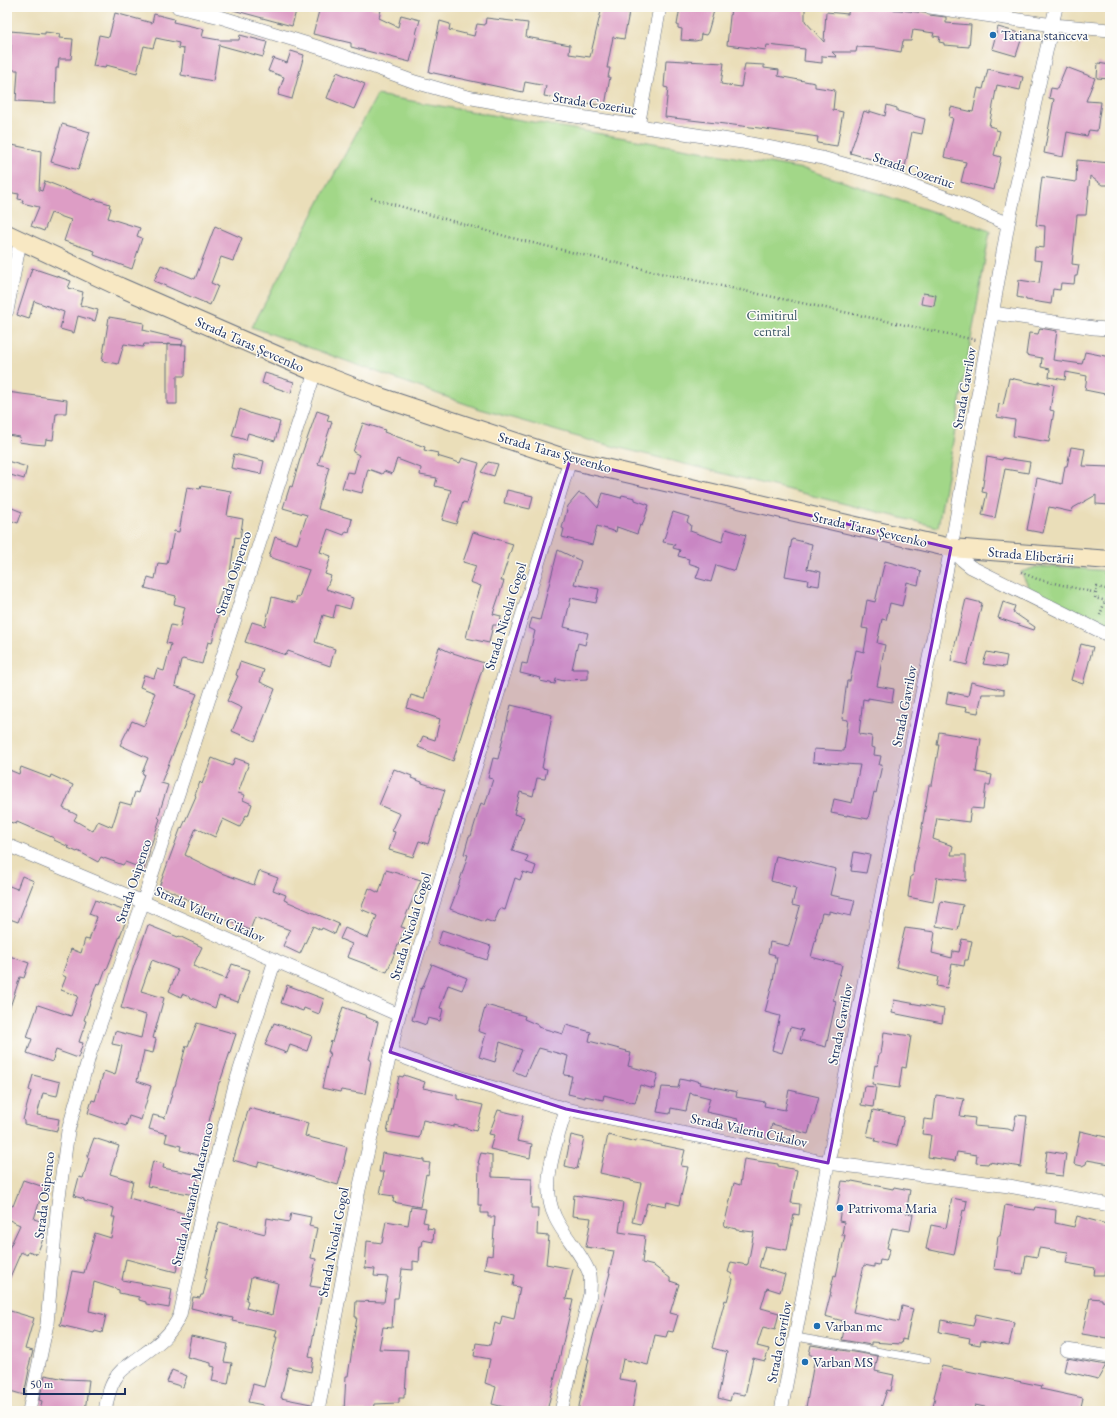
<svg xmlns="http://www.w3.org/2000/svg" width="1117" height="1418" font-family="'EB Garamond',serif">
	<rect width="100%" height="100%" fill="#fdfcf7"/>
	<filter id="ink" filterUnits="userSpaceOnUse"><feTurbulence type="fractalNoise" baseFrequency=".025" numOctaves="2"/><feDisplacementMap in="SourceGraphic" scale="8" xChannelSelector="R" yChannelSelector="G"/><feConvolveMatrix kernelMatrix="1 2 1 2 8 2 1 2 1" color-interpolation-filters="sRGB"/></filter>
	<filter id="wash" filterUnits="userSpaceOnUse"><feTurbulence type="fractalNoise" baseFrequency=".012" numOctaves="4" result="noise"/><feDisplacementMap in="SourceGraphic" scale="16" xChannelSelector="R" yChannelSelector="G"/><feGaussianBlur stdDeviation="0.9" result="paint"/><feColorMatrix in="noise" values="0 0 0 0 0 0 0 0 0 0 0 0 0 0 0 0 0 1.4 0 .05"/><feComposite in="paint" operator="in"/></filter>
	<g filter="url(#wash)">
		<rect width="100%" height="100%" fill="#eadeb9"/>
		<path fill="#a2d788" stroke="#5e8373" d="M377,95l432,75 181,61 -52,296 -346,-86 -115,-33 -225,-81z
			M1036,567h24l50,4v57l-81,-40 -8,-16z"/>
		<g id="blocks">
			<path fill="#dd9dc5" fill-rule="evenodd" d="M234,7h63l-5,19 -59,-16z
				M320,7h47l14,3 -2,8 19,9 3,-12 19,5 -4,14h1l-7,28 -59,-15v-4l-38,-9z
				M602,7h28l-6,32 -11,-2 -6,31h3l-2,9h2l-5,29 -61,-10 2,-10 -21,-4 -2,10 -94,-20 11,-51 10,3 -1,6 25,6 3,-12 8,1 1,-7 42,5 -2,14 44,8 -1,9 21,3z
				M680,7h35l-7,25 -2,3 -5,-1 -1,6 -5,1 -14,-1 1,-11 -4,-1v-3h-1z
				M731,7h74v14l19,21 2,-30 22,2 1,-7 51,3 25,3 4,2 17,2v6l25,2 -2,22 -25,-2v-2l-5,-1 1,-5 -7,-1 1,-3 -21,-3 -2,11h-8l-2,11 -23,-4 -21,-1 -1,5h-24l5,5 -15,-1v7l-18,-2 1,-12 -38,-4 -1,5 -39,-5z
				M115,13l37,10 2,-9 20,5 -1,3 31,7 -2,8 17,3h20l1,-5 27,7 -4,15 -44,-12 -6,36 -32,-6 3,-26 -6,-1 1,-5 -23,-5 -3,10 -9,-2 -7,27 -31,-8 -1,3 -12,-2 6,-31 10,2z
				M998,27l25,7 -7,22 -24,-7z
				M10,31l35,3v-2l15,2 -1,4 14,1 -2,20h-12l-1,9h-2l-1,35 -39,-2 2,-31h-8l1,-25h-2z
				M291,51l13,4 -12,44 -14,-4 6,-18 -16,-6 5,-13 14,5z
				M666,60l58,3 -3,21 20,3 4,-23 19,1v3l15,2 -1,6 37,7v4l20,3 -2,20 10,2 -6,34 -20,-3 1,-6 -59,-9 -94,-11 3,-29 -4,-1z
				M1098,63l12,2v14l-13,-1z
				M1066,67l29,11 -9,23 15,1 -4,29 -8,-1 -2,6 -20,-4 -4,25 -19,-4 10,-54 -5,-1 2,-10 6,1z
				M988,69l35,8 -3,13 -23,-5 -8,41 7,2v2l4,1 -6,24 7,2 -7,33 -33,-8 5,-20 -22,-5 9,-39 -4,-1 2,-10 22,5 5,-24 5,1z
				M337,72l28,12 -11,25 -27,-11z
				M887,105l10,3v3l28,8 -3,15 -10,-2 -7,35 -20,-4 -35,-10 14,-42 5,2v-2l16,5z
				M62,124l28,8 -12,38 -27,-8z
				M7,144l34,7 -2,39 3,1 3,-10 48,19 1,-1 16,5 -1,3 2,1 -3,10 32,10 -3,8 5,2 -10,31 -38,-14 1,-4 -31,-10 7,-21 -20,-7 -7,18 -13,-5 8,-19 -17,-4 1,-3 -5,-1 1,-5 -12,-2z
				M1077,160l33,3v22h-8l-12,-9 -4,39h-9l-5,49 7,1 -2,11h-2l-1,8 -13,-1 -1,7 -7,-1 -2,15 -25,-4v-1l-9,-2 2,-17 20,3 3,-22 -8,-1 1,-13 9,1 1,-22 -9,-1 6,-48 34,5z
				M215,226l27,12 -9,23 -12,-4 -10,26 7,3 -8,19 -56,-24 7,-16 34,14z
				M32,268l39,13 -3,7 15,4 -3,13 18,5 -3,11 -17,-5 -4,17 -14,-4 4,-17 -30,-11 -5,18 -12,-4z
				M923,293l13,2 -2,11 -13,-2z
				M109,317l35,6 -1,7 40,10 -1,5 -38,-1 -1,3 -19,-3 -6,20 -16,-3z
				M1040,328l17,3 -4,29 29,4 3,-12 25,5v38l-25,-5 2,-14 -21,-4 -1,8 -16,-3 1,-8 -9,-2 1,-9 -16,-3 3,-22 9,1z
				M167,344l19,1 -1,31h-8v28h-10z
				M265,373l29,9 -3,11 -29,-10z
				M1009,378l30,6v-2l15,3 -4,25 4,1 -5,31 -36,-6 2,-16 -18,-3 2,-13 4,1z
				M7,392l60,8 -1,13h-8v1h-2l-3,26 -7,-1 -1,6 -12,-1 -14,-2 1,-5 -13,-2z
				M240,409l12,5 28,8 -5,19 -27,-8 -2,7 -14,-4z
				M317,411l12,4 -2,6 5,1 -14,42 11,3 -11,42 34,10 -3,13 -3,-1 -2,4 -16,-6 -8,23 11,4 -6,18 6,2 -5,13 27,9 -3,11 -14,-4 -3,13 -10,-3 -8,27 20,7 -5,17 -42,-15 -2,4 -41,-13 7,-20 13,4 7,-29 23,6 2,-7 2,1 10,-27 -40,-13 6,-20 22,7 10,-29 -24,-7 7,-22 2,1 8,-28z
				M363,423l22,7 -1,2 41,15 -1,3 14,3 -1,3 23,7 2,-5 17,5 -12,40 -4,-1 -7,22 -14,-4 9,-30 -16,-4 2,-8 -17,-3 1,-7 -24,-9 -5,15 -8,-3 -2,3 -14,-5 -6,24 -20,-5 5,-16 7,1 5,-18 -6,-3z
				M1071,447l14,2 -3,17 28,1v38l-14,-1v-9l-23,13 -1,4 -23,-5 -6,26 -16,-3 10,-52 25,6 3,-18h2z
				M234,454l30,7 -3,13 -30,-6z
				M987,457l15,3 1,-2 27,4 -2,11 -23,-4 -10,49 -13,-3 5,-22 -5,-1z
				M7,461l20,6 -3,12 -17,-5z
				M488,462l10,2 -4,12 -13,-4z
				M201,486l30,5 -4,25 16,3 -3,19 -5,-1 -7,50h-5l-6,19 3,1 -8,36 -4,-1 -6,22 -19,-5 -2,1 -6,26 22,8 -36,89 7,2 -10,32 2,2 -11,32 1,1 -6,17 -19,-7 -2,3 -22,-8 -3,5 -20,-11 -1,1 -9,-4 1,-1 -15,-7v-2l-37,-16 -1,2 -9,-3v-52l12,5 2,-7 29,11 1,-3 22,10 -10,23 14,7 -3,5 19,11 5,-10 14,6 8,-25 11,3 4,-13 3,1 6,-19 -2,-1 6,-15 -28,-13 12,-24 12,5 10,-26h-2l3,-7 -15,-6 4,-12 10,3 3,-9 7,2 7,-27 -5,-1 5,-18 9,2 5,-20 -11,-3 2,-8 -31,-8 3,-11 7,2 3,-16 9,1 7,-33 5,1 8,-45 13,2z
				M507,490l26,6 -3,13 -26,-6z
				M579,493l8,3 11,12 5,-15 18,5 1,-3 13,3v2l14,5 -7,21 -2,-1 -3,9 -20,-7 -1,5 -19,-6 -5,19 -30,-8 2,-8 -2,-1 6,-22z
				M7,506l15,6 -4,11 -11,-4z
				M673,512l16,5 -2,5 4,3 -1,6 32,11 4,-13 20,6 -11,36 -19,-6 -5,17 -15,-4 4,-11 -12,-4 1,-4 -11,-3 2,-6 -7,-2 2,-4 -12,-2z
				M473,532l40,12 -12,37h3l-11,33 8,2 -1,9h-7l-4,18 -23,-5 6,-25 9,-27 -11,-4 6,-16 -13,-4z
				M792,539l20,5 -5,25 14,3 -2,14 -12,-2 1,-4 -23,-4z
				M558,550l23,11 -7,23 25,5 -3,14 -25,-5 -7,29 24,6 -3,12 -7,-2 -6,26h16v10l-24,1v1l-8,-2 -1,5 -15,-3 1,-3 -21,-5 2,-10 5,1 8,-33 -6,-3 3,-10 8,2z
				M885,561l36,10 -3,14 -11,-3 -5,24 -12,-3 -4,17 -4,-1 -5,24 8,2 -8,41 17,3 -2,13 -24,-4v2l-5,-1 -4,35 13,2 -1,11 4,1 -1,7 7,1 -2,9h3l-6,28 -2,-1 -6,27 -21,-4v1l-16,-3 3,-14 18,4 8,-38 -47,-3 1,-13 30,2 4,-31 -6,-1 5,-38h3l6,-31 8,2 4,-23 -6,-1 5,-28 8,2z
				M966,599l16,4 -15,62 -16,-4z
				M1003,602l12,4 -2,6 22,15 -1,3 -36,-12z
				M1081,644l12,3 -10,37 -12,-4z
				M439,647l11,5 34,11 -31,98 -35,-14 5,-11 12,4 5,-21 -33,-11 4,-13 13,4z
				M987,652l20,4 -2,11 -22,-3z
				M240,662l24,8 -4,12 15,7 -20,52 -23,-10 10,-23 -15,-7 11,-25 -2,-1z
				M971,682l33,8v4h-22l-4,19 -12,-2 1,-3 -21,-4 2,-12 20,4z
				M511,705l41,10 -10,53 5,1 -2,10 -8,-1 -4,18 -13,-4 -6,22 10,3 -12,34 16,5 -2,6 10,4 -3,9 -10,-3 -3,8 -5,-2 -10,32 -5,-2 -6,15 -8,-3 -1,2 -35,-13 5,-13 13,-41 -4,-1 5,-18h2l10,-33 4,2 8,-26 -5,-1 5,-20 5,1z
				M939,732l42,7 -5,33 16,3 -2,10h-4l-3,24 -12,-1 -2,14 -32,-4 -4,21 20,7 -2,9h15v26l-29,-4 -4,25 -25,-5 3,-21h2l1,-12 6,-25 9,-54h3l7,-40h-2z
				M212,758l20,8 3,-8 14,5 -11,30 7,2 -2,5 9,4 -4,12 -2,-1 -6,12 -17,-8 -8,18 -19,-9 -11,27 36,18 33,12 5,-14 19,7 -5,12 13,5 -2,5 55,24 -4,10 -13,-6 -1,2 -8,-4 -13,28 -17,-8 7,-16 -35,-13 -5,13 -49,-21 1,-2 -29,-15 -14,-5 22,-60 1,1 14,-32 -1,-1 5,-13 2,2z
				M394,769l18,7 -1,2 11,4v1l23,7 -17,54 -9,-3 -6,16 -24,-7 6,-18 -3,-1 8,-17 -21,-9z
				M854,852l16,3 -4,18 -15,-2z
				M776,856l17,4 1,-1 42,10 -6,26 25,5 -4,16 -22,-5v3l-7,-1 -7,25h1l-5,19 31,8 -9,35 3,1 -10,46 -26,-7 3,-10 -13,-3 -8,26 -10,-3 8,-34 -15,-4 8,-31 4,-24h-3l1,-2 -7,-2 2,-11 19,4 11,-39 -8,-2 4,-17 -25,-7z
				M386,870l35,10 -20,47 4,1 -18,44 -40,-15 5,-13 -12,-5 5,-11 23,10 9,-22 -16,-7 8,-21 10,5z
				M22,876l12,5 -16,41 -11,-4v-33l10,4z
				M95,900l30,11 -3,10 3,2 -18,46 -1,-1 -6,16 -3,-1 -13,37 2,1 -7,21 4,1 -5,15 -22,-8 -4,12 -25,-9 5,-14 -5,-2 11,-32 33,11 7,-20 -17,-6 5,-13 -4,-2 9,-26 10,4 4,-14 4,1 8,-23 -8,-3z
				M941,901l22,4 -5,25 -22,-4z
				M148,925l30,12 1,-1 23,11 -9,19 33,13 6,-15 18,6 -12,32 -19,-6 -4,12 -33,-14 -1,3 -12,-6 9,-21 -26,-10 -11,31 23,7 -11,40 3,1 -3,14 -9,-2 -7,30 14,5 -10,34 -12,-4 -3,10 -38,-13 4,-13 3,1 9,-30 11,4 7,-29 -10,-2 3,-13 26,7 5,-23 -25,-7 7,-25z
				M905,928l30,4 -3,21 20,5 1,-7 6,1 3,-13 10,2 -4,19h-3l-1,6 -12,-2 -5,24 -11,-2 2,-9 -42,-10z
				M442,930l49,16 -4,14 -49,-16z
				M7,955l22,8 -5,15 -4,-1 -11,33 -2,-1z
				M432,964l35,14 -5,12 -14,-5 -8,23 3,1 -3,12 -12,-3 -2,7 -14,-5 9,-32 1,1z
				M287,985l37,14 -5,15 -15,-6 -1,3 -22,-8z
				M894,1000l50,9 -2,14 -50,-10z
				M486,1005l39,11 -1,3 14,6v2l25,7 3,-9 25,7 -2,9 38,10 -1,1 5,1 -3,13 30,8 -4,15 -14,-4 -5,18 -31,-8 -1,5 -18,-4v2l-17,-4 4,-18 -8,-1 4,-19 -29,-8 -4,8 -1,-1 -9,21 -12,-5 9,-21 -22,-8 -5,20 -16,-5 7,-23 -8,-3z
				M343,1007l24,9 -1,1 12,5 -9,37 2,1 -6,34 -24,-4 -1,2 -18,-4 8,-36h-2l3,-11 1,1z
				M197,1023l39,11 -16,48h-1l-14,55 4,1 -6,19 -23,-7 1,-4 -16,-4 2,-8 -18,-5 4,-14 12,3 9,-32h1l11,-40h2z
				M274,1023l38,13 -5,15 -17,-6 -3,8 -22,-8z
				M884,1032l27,4 -5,32 -4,-1 -3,21 -27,-4 3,-19 2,1 2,-12h2z
				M33,1075l27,7 -3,14 -14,-3 -6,22 22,4 -2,12 -33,-7v-3l-1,-1 8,-29 -2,-1z
				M404,1075l21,7 -2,6 34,7v4l26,6 -7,26 -22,-6v2l-31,-7 -4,18 -32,-6 12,-56 4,1z
				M680,1079l9,2v-2l12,3 -1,2 37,8 -1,5 29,5 -1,4 21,4 4,-20 30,7 -5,19h-1l-5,18 -36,-10 -3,15 -33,-7 2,-13 -32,-7 4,-14 -20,-5 -4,18 -15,-3 -1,6 -13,-2 5,-25 16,1z
				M864,1086l12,1 -3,20 -12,-2z
				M936,1095l28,4 -4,17 15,2 -1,8 34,3 5,2 3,-16 11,1 -6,51 -32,-5 -1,2 -12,-1 1,-8 -20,-3 -2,9 -27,-4 3,-22 -9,-1 2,-15 9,1z
				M249,1108l59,15 -3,13 42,11 -3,13h1l-7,25 -79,-23 -2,5 -24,-7z
				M498,1110l25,6 -6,25 15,3 -2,14 -40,-9 4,-14 -5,-1z
				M873,1110l31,7 -7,29 -22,-5 1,-3 -9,-2z
				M1080,1131l30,7v26l-23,-4 -1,4 -4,2 -8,-2z
				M571,1135l13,3 -7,31 -12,-3z
				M608,1135l28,7v-2l49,10 -4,16 7,1 -9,38 -12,-3 -1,4 -15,-3v1l-4,-1 -6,21 -9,-2 9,-39 -10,-2v-1l-31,-7z
				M94,1138l25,8 -9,28 23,7 -4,17 61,17 -14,57 -50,-13 -4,21 50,9 -3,19 -23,-4v-2l-7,-2v-3l-20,-4v-3l-25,-8 -5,29 17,4 -4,18 -7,-2 -1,2 -34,-8 12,-54 12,2 11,-40 16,5 4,-21h-3l2,-9 -30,-7v-2l-10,-3 5,-19 4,1 6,-20 -2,-1z
				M1047,1151l19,3 -3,22 -19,-2z
				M382,1153l42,7v2l6,1 -2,12 -2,-1 -6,33 -27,-5 1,-6 -14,-2 4,-22h-5z
				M481,1153l11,2v22l40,2 -1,29h7l-1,27 12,1 -3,28 27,5 -7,30 7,1 -26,111h-36l1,-2 -20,-5 4,-17 -11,-4 5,-24 -16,-3 2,-13 14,2 5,-22 5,2 2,-9 12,3 6,-32 -7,-1 2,-11 -31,-6 3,-14 5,1 3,-39h-7v-4h-7v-8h-3l1,-42h-1z
				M744,1159l34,5v2l19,4 -6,33 9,1 -1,11 -5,-1 -7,36 -22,-4 -6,21 26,8 -5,17 -13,-4 -6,20 18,5 -4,17 -12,-3 -6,19 12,3 -4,12 -12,-3 -8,37 -13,-2 -2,8 -12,-3 9,-46 -15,-4 13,-48 2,1 6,-22 -2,-1 1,-4 -4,-2 3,-10 16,3v-1h1l6,-32 -18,-2v-1l-12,-3 10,-43 6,2z
				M153,1161l11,3 -1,4 36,7 -5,20 -47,-9z
				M23,1180l21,7 -10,32 12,4 -1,11 -8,20 -9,-3 -1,4 -6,-3 -14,32v-31l13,-28 -13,-6v-16l6,3z
				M842,1181l9,1 1,-1 41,8 1,-2 16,3 -4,23 7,1 -3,17 -18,-3 -5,20 3,1 -4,12 -6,-1 -1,5 -5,-1v3l-10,-2 -11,47 46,10 3,-16 11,3 -7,31 -4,-1 -1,5 -30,-2v3l-29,-5 3,-15h-3l1,-4 -18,-5 6,-24h-1l4,-17 2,1 9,-41h-3l2,-13 -5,-1 2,-14 -4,-1z
				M574,1195l49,7 -4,30 26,4 -3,27 12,3 16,12v3l9,3 -9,29 8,2 -5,17 -5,-1 -2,6 -11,-2 -7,30 -25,-6 -4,20 18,3 -5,29h-54l11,-52h-2l23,-86h-1l5,-22 -28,-4 5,-29 -19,-2z
				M952,1198l15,3 -2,10 -2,-1 -9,45 -28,-6 5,-24 15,3z
				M1005,1205l29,5 1,-3 21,3 -1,13 19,4 3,-11 33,9v48l-5,-2 -1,4h-10l1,-7 -29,-5 2,-11 -29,-4 -2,9 -11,-2 -3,19 -11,-1v-2l-18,-2 4,-33h2z
				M411,1207l15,2 -3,13 5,1 -1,5 7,1 -1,13 -10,-2 -1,6h-2l-1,16 -6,-1v9l-11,-1 -4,29h-4l-2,30 -9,-1 -4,22 29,1 -3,44h-1v4h-5v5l-25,1 -1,7h-29l2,-35h2l9,-59h-2l1,-16 28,1 4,-25 -14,-1 1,-7 -10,-1 2,-27 15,2 4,-22 22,4z
				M291,1213l20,4 -2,9 8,2 -6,30 5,1 -6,27 13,2 -14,69 4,1 -2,14 -23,-5 -7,31 30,6 -1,7h-48l1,-6 -15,-3 5,-18 11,3 13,-50h-2l2,-7 -45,-9 1,-3 -42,-10 2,-11 7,1 1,-3h2l4,-16 -2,-1 14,-56 46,12 2,-16 22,4zM253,1277l25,6 -6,32 -26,-7 2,-7 -2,-1 5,-22z
				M1090,1298l12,1v2l8,1v21l-3,15 -25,-4z
				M7,1310l27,8 -9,31 8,2 -5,18 1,1 -5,25 -17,-5z
				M976,1314l38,8 -5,24 -28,-5 -1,4 -11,-2 1,-5 -31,-6 2,-12 32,6z
				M191,1336l37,8 -4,18 8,1 -4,21 -16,-3 3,-14 -4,-1v-3l-24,-6z
				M811,1345l67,11 -3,15 19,4 -3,16 -4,-1 -7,21h-54l-20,-4 9,-50 -6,-3z
				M1067,1358l39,7 -8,14 -34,-8z
				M942,1366l100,20 -1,3 42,9 -3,13h-76l-29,-6 -2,6h-41l3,-13 -1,-1z
				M172,1370l15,6 -4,11 -16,-5z
				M45,1375l20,4 24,1 -4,31h-45l2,-10 -3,-1z"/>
		</g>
	</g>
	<g filter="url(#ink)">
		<use href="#blocks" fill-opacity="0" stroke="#636c7e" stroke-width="1"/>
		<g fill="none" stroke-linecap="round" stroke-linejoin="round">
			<defs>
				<path id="service" d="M796,1337l131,23"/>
				<path id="minor" d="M178,7l42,10 104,32 91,33 52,15 81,15 194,30 80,16 68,19 60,22 58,25
					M930,7l123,18 57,5
					M638,126l22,-119
					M7,311l13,-70
					M993,313l101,15 13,1 3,-3
					M951,548l10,11 10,8 139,69
					M7,845l136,57 256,113
					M390,1052l44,17 50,16 82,24 262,54 181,23 101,19
					M1067,1350l43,7
					M29,1411l18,-87 10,-113 11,-80 22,-78 53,-151 172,-530
					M105,1411c2,-11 4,-23 10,-32 4,-8 11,-12 18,-17 20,-15 37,-24 47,-47l20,-94 35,-136 40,-125
					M318,1411l40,-217 41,-179 171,-555
					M561,1411l29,-117c0,-6 1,-13 0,-19 -7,-21 -26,-38 -35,-58 -16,-33 2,-75 11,-108
					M781,1411l47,-248 123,-615 57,-324 48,-217"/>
				<path id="secondary" d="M7,234l113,53 195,85 62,24 193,64 381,88 159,12"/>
			</defs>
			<use href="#service" stroke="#636c7e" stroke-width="8"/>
			<use href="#minor" stroke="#636c7e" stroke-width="14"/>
			<use href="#secondary" stroke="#636c7e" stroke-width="20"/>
			<path stroke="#636c7e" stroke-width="2.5" stroke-dasharray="1 3" stroke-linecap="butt" d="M371,198l141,40 139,33 325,69
				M1021,572l16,7 59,14 1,-6 13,3
				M1107,589l1,-15
				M1096,593l-1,5 15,4
				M1100,615l5,-14"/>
			<use href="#service" stroke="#fff" stroke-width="7"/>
			<use href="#minor" stroke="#fff" stroke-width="13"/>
			<use href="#secondary" stroke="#f8e8c3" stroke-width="18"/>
		</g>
	</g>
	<path fill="#7b2cbf" fill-opacity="0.2" stroke="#7b2cbf" stroke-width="3" stroke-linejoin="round" d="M570,460l381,88 -123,615 -262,-54 -176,-57z"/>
	<g fill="#1f6fb2" stroke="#fdfcf7" stroke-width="1.5">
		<circle cx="993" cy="35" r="4"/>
		<circle cx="840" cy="1208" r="4"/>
		<circle cx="817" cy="1326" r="4"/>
		<circle cx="805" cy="1362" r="4"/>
	</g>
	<g text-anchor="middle" stroke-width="3" stroke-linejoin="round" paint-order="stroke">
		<g font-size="14" fill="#1b2f5e" stroke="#fdfcf7" text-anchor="start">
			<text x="1001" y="40">Tatiana stanceva</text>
			<text x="848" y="1213">Patrivoma Maria</text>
			<text x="825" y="1331">Varban mc</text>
			<text x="813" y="1367">Varban MS</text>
		</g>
		<g font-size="14" fill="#1b2f5e" stroke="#fdfcf7">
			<text transform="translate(595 103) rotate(9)" y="5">Strada Cozeriuc</text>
			<text transform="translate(914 170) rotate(19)" y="5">Strada Cozeriuc</text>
			<text transform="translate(250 344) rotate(24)" y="5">Strada Taras Șevcenko</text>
			<text transform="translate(964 388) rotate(-80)" y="5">Strada Gavrilov</text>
			<text transform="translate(555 452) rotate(16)" y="5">Strada Taras Șevcenko</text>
			<text transform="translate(870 529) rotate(13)" y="5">Strada Taras Șevcenko</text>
			<text transform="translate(1031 555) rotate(5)" y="5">Strada Eliberării</text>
			<text transform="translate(233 573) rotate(-72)" y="5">Strada Osipenco</text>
			<text transform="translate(505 616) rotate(-73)" y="5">Strada Nicolai Gogol</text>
			<text transform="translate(904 706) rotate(-79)" y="5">Strada Gavrilov</text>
			<text transform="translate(133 881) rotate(-72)" y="5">Strada Osipenco</text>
			<text transform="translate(210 914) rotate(24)" y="5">Strada Valeriu Cikalov</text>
			<text transform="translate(410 926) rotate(-73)" y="5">Strada Nicolai Gogol</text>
			<text transform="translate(840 1024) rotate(-79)" y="5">Strada Gavrilov</text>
			<text transform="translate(749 1130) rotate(12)" y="5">Strada Valeriu Cikalov</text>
			<text transform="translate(192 1194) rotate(-77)" y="5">Strada Alexandr Macarenco</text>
			<text transform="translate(44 1195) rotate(-83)" y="5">Strada Osipenco</text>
			<text transform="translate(333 1242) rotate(-79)" y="5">Strada Nicolai Gogol</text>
			<text transform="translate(779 1342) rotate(-79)" y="5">Strada Gavrilov</text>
		</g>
		<g font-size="14" fill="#3d5968" stroke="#fdfcf7">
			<text x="772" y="320">Cimitirul<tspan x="772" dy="16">central</tspan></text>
		</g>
	</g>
	<rect width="1117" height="1418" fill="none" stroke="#fdfcf7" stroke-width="24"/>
	<path d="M24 1388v6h101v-6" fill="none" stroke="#1b2f5e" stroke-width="2"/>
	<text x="30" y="1388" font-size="12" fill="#1b2f5e" stroke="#fdfcf7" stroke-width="3" paint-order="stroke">50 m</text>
</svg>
